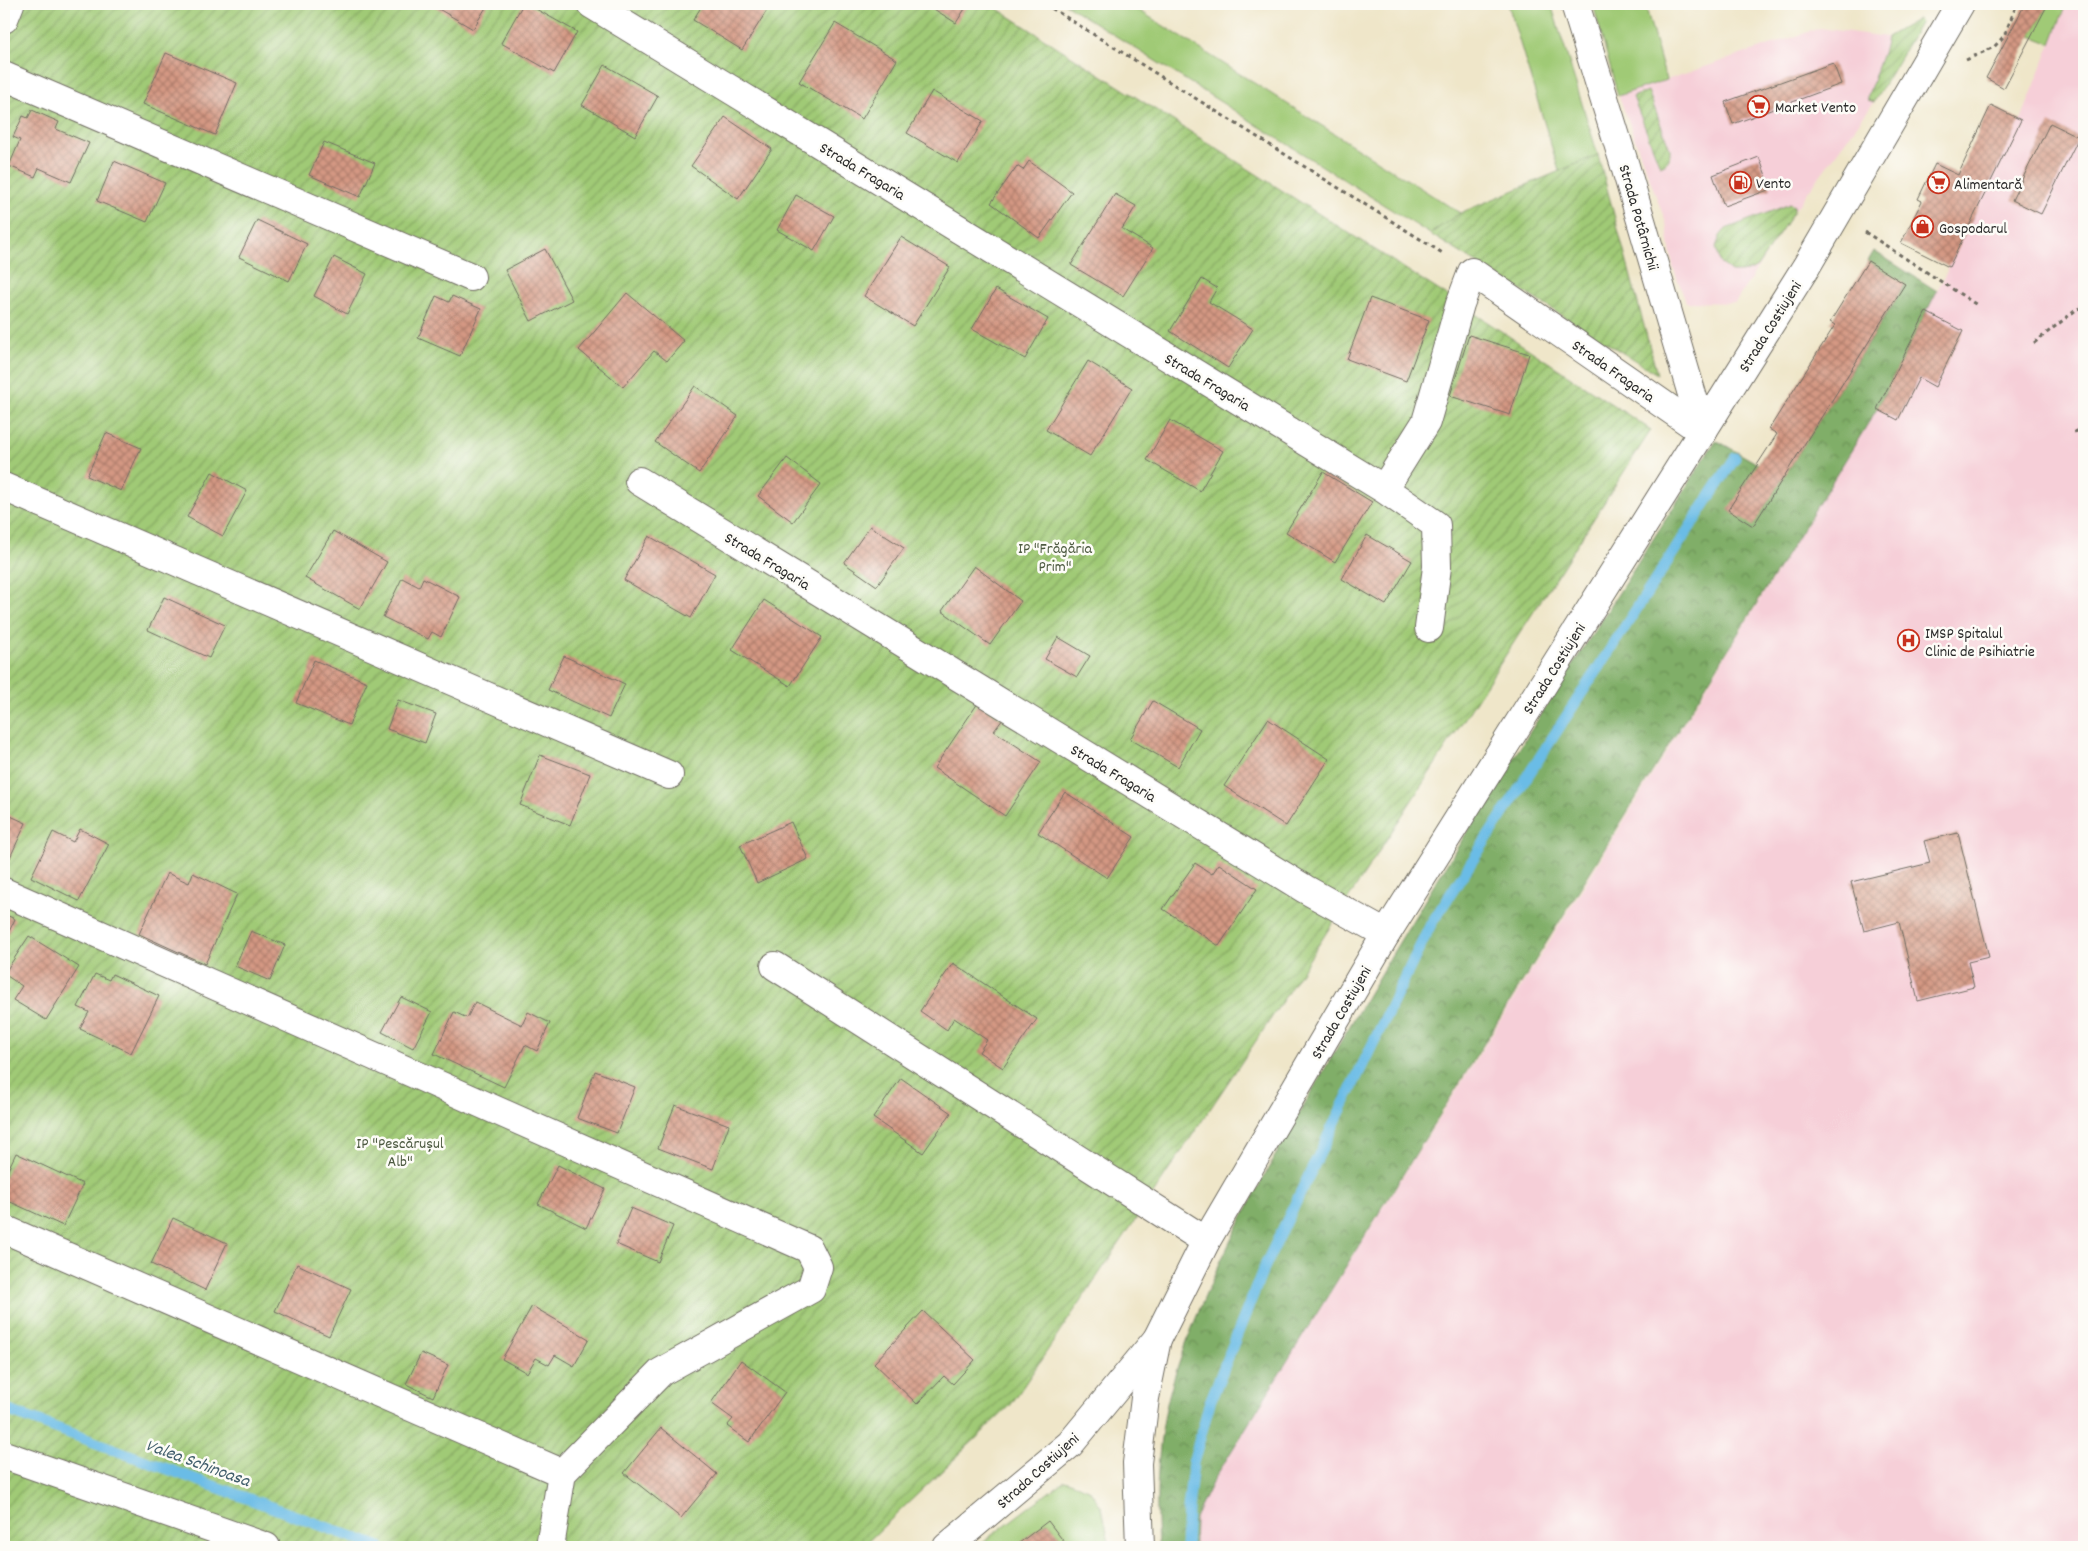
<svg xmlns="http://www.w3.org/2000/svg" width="2088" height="1551" font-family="Dekko,sans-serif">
	<defs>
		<pattern id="forest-crowns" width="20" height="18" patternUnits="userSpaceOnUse" patternTransform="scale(1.25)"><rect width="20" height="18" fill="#80ae67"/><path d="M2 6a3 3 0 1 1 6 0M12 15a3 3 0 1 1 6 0" fill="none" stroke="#698e55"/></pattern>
		<pattern id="garden-furrows" width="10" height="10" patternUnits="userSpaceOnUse" patternTransform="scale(1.25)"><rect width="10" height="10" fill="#a0ca76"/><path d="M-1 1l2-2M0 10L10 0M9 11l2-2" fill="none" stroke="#83a461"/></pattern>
		<pattern id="building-cross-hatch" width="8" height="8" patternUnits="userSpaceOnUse" patternTransform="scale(1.25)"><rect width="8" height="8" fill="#d49883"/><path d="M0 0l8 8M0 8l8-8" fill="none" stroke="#ac7c6b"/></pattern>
	</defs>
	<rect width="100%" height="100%" fill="#fdfcf7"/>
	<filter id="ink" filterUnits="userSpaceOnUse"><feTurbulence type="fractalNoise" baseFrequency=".02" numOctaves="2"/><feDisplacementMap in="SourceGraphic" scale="10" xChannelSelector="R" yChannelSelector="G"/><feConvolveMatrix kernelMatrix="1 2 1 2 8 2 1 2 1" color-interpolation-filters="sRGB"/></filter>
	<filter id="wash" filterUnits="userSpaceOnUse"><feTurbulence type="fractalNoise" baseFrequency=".0096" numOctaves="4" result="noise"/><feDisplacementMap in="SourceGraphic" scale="20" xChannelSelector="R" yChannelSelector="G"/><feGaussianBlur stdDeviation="1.12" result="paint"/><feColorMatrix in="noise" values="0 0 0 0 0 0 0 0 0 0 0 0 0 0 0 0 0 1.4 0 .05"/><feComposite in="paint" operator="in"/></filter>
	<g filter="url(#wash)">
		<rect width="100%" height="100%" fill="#efe6c9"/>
		<path fill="#f6cfd8" d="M2066,4h18v1543h-890l1,-29 18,-37 379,-608 285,-464 65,-128 79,-161z
			M1918,19l3,3 -47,80 -80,109 -59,92 -49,-1 -13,-35 -7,-44 -47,-127 201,-68 67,9z"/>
		<path fill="#a0ca76" stroke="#667a50" d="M1065,4h64l331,209 -30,21z
			M1508,4h43l47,151 -39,16z
			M1593,4h52l21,76 -48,16z
			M2048,4h18l-15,40 -20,-8z
			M1065,1480l24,9 13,19 8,39h-42l-20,-26 -34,26h-38z"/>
		<path fill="url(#forest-crowns)" stroke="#566c49" d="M1874,251l63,40 -60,118 -664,1072 -18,37 -1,29h-36c-3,-57 -1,-120 18,-175 40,-120 106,-229 169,-338 117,-202 247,-397 371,-594l42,24 -29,46 24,15 152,-240 -37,-24z"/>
		<path fill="url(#garden-furrows)" stroke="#667a50" d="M4,4h986l470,300 191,126 -381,590 -260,386 -148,141h-858z
			M1918,19l3,3 -47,80 -6,-2v-5l16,-45 3,-13z
			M1648,91l22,58c0,10 -1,14 -10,17l-27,-69z
			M1598,155l59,219 -227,-140 30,-21z
			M1790,204l4,2v5l-37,56 -5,3 -11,2h-10l-11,-9 -4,-16 4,-11 6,-7z"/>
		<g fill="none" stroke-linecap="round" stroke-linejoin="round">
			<path stroke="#6abce6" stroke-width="11" d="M4,1409l376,138
				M1186,1547l2,-38 5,-46 17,-61 53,-132 168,-346 304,-466"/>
		</g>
		<g id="blocks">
			<path fill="url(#building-cross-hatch)" d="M430,4h58l-15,25z
				M523,4h4l50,28 -23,41 -53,-30z
				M703,4h68l-29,46 -49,-30z
				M926,4h42l-12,19z
				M2025,4h23l-44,84 -18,-10z
				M835,23l62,37 -35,59 -63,-37z
				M166,53l71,30 -22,52 -72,-31z
				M1833,63l8,21 -108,40 -8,-22z
				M605,65l53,31 -23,40 -53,-31z
				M932,91l51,30 -25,42 -51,-30z
				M1991,105l30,15 -72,147 -48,-24 21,-42 -4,-2 17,-35 23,11z
				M32,110l27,12 -3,7 33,14 -18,39 -32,-14 -4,9 -26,-11 11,-26 -7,-3 10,-21 5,2z
				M725,117l47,32 -34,50 -47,-33z
				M2050,123l29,14 -38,77 -29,-14z
				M324,142l51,21 -15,34 -51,-22z
				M1759,157l12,32 -47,17 -11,-31z
				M114,161l51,22 -18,39 -50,-21z
				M1029,161l43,31 -33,46 -48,-35 26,-37 6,4z
				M1115,194l21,12 -14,23 31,19 -30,48 -52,-31z
				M796,195l38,21 -20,35 -37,-21z
				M257,220l50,24 -18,37 -50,-24z
				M901,237l49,30 -37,59 -49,-30z
				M545,249l27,51 -41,21 -26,-51z
				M334,257l33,17 -20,40 -33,-18z
				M1868,261l37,23 -152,242 -25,-16 49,-76 -8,-5 66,-104 -5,-3z
				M1202,279l15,9 -8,14 44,27 -25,39 -58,-37z
				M996,289l52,30 -23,40 -53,-30z
				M627,293l57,48 -17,20 -13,-10 -31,36 -44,-37z
				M436,296l13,6 3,-6 29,13 -21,47 -42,-18z
				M1370,298l59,22 -23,61 -59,-22z
				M1926,312l37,19 -28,56 -16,-9 -21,42 -21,-11z
				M1469,335l60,19 -19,61 -60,-19z
				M1088,361l44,27 -42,68 -44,-26z
				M695,386l43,30 -39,57 -44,-31z
				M1170,420l53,31 -23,40 -53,-31z
				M106,433l35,15 -20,43 -34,-15z
				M787,458l34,26 -28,38 -35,-26z
				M212,472l35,19 -24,45 -36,-19z
				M1323,472l49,30 -37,60 -49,-30z
				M870,526l34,22 -27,38 -33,-23z
				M333,531l54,31 -27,47 -55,-31z
				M1367,535l45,26 -26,44 -44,-26z
				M649,536l66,38 -24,44 -67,-38z
				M974,566l47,35 -31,44 -48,-34z
				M402,578l17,9 4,-9 37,19 -19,40 -9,-5 -4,7 -45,-22z
				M164,597l61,28 -16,33 -61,-28z
				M764,600l58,37 -32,49 -58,-36z
				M1058,637l32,19 -13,21 -32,-18z
				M564,656l61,28 -16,34 -61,-28z
				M314,660l53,22 -18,43 -53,-22z
				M398,700l38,14 -11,29 -38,-14z
				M1153,701l47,28 -22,38 -48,-28z
				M978,703l25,16 -9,12 47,31 -36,54 -71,-48z
				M1268,719l61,40 -43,67 -62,-40z
				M540,755l50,19 -20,51 -50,-20z
				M1065,792l69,45 -27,41 -69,-45z
				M4,813l22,10 -19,41 -3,-2z
				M791,822l17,37 -51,24 -17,-38z
				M80,829l29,15 -30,57 -48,-24 22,-45 20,10z
				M1958,833l31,124 -21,5 6,25 -56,14 -19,-79 -35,9 -13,-49 79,-19 -6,-22z
				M1195,863l17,11 7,-10 38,25 -38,57 -56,-37z
				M167,873l22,10 4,-10 44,21 -32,70 -66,-30z
				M4,914l11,5 -9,19 -2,-1z
				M251,931l34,14 -15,36 -35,-15z
				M29,936l50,31 -33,53 -33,-20 9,-14 -18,-12z
				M953,963l84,56 -34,49 -24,-16 8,-12 -33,-22 -7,12 -27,-19z
				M95,974l14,6 3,-6 47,22 -28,57 -51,-24 9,-17 -11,-5z
				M401,997l31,15 -19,36 -31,-16z
				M475,1002l47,23 6,-13 22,11 -13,28 -12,-6 -21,42 -70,-33 20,-42 13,6z
				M595,1071l40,16 -18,46 -40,-15z
				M901,1078l50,35 -28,40 -50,-35z
				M675,1105l54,20 -16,44 -55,-21z
				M16,1153l67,31 -20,42 -59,-27v-21z
				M558,1165l47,24 -19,39 -48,-24z
				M631,1208l42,18 -15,36 -42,-18z
				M173,1218l54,25 -22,47 -54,-26z
				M297,1264l54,25 -22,47 -54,-25z
				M532,1306l57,33 -15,27 -19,-11 -6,10 -13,-7 -9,15 -25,-14z
				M923,1311l52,49 -22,24 -9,-8 -27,28 -43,-41z
				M421,1353l27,12 -15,32 -27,-13z
				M741,1360l44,32 -36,50 -22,-16 6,-7 -22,-16z
				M661,1428l56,46 -36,44 -57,-45z
				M1048,1521l20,26h-54z"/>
		</g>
	</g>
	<g filter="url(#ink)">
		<use href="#blocks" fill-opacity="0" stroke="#706c62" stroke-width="1"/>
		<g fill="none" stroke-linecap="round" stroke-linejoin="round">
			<defs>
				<path id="minor" d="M591,4l793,485 42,-67 34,-118 12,-32 231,160
					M4,19l6,-15
					M4,76l467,201
					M639,481l666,408 81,45
					M4,487l665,288
					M1384,489l52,36 1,42 -8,61
					M4,892l805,357 9,18 -7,22 -150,83 -99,101 -12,74
					M775,966l431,275
					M4,1229l558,244
					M4,1455l262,92
					M947,1547l123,-103 87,-105"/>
				<path id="tertiary" d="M1575,4l50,162 78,266
					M1140,1547l-3,-84 8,-65 12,-59 49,-98 180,-307 420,-667 154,-263"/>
			</defs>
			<use href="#minor" stroke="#706c62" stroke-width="30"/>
			<use href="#tertiary" stroke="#706c62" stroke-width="30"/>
			<path stroke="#706c62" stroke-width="3" stroke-dasharray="4 4" stroke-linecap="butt" d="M1045,4l399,250
				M1966,60l28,-13 10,-11 13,-32
				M1865,232l112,73
				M2034,343l42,-33 8,-3
				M2074,432l10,-4"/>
			<use href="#minor" stroke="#fff" stroke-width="28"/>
			<use href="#tertiary" stroke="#fff" stroke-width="28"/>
		</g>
	</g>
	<defs>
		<symbol id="supermarket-ring" viewBox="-11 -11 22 22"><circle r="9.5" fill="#fdfcf7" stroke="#c8321e" stroke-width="1.5"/><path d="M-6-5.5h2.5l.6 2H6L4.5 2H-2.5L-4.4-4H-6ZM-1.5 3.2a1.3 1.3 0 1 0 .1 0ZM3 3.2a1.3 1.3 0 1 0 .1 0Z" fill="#c8321e"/></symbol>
		<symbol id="fuel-ring" viewBox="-11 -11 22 22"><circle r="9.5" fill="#fdfcf7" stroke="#c8321e" stroke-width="1.5"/><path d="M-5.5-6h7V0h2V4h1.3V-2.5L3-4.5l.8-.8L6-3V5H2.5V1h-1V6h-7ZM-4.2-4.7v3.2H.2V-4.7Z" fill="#c8321e"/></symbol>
		<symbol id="shop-ring" viewBox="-11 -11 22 22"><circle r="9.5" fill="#fdfcf7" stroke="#c8321e" stroke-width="1.5"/><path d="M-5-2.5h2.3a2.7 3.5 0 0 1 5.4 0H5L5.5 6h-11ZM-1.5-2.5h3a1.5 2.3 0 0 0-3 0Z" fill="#c8321e"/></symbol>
		<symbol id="hospital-ring" viewBox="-11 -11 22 22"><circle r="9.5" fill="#fdfcf7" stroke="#c8321e" stroke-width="1.5"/><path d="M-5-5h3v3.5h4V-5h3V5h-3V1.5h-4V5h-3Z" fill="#c8321e"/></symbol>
	</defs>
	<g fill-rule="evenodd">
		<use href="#supermarket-ring" x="1746" y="94" width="25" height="25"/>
		<use href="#fuel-ring" x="1728" y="170" width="25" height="25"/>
		<use href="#supermarket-ring" x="1926" y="170" width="25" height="25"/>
		<use href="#shop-ring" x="1910" y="214" width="25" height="25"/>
		<use href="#hospital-ring" x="1896" y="628" width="25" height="25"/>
	</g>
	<g text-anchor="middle" stroke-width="5" stroke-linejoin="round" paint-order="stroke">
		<g font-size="16" fill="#2b2b2b" stroke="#fdfcf7" text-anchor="start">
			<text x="1775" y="112">Market Vento</text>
			<text x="1756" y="188">Vento</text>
			<text x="1954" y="189">Alimentară</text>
			<text x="1939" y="233">Gospodarul</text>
			<text x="1925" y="638">IMSP Spitalul<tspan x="1925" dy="18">Clinic de Psihiatrie</tspan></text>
		</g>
		<g font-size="16" fill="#2b2b2b" stroke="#fdfcf7">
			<text transform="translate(863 170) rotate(31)" y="6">Strada Fragaria</text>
			<text transform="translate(1640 217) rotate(74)" y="6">Strada Potârnichii</text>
			<text transform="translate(1769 326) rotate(-58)" y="6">Strada Costiujeni</text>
			<text transform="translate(1614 370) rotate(35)" y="6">Strada Fragaria</text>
			<text transform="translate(1208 381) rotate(31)" y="6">Strada Fragaria</text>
			<text transform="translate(768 560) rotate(31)" y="6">Strada Fragaria</text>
			<text transform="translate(1553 668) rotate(-58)" y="6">Strada Costiujeni</text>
			<text transform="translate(1114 772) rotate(31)" y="6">Strada Fragaria</text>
			<text transform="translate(1340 1012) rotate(-60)" y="6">Strada Costiujeni</text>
			<text transform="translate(1037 1470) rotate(-42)" y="6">Strada Costiujeni</text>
		</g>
		<g font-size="16" fill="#4e5b42" stroke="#fdfcf7">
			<text x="1055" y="553">IP "Frăgăria<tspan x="1055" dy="18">Prim"</tspan></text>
			<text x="400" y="1148">IP "Pescărușul<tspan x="400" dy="18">Alb"</tspan></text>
		</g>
		<g font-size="18" font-style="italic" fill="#415e6c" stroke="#fdfcf7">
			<text transform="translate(198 1462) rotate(20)" y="6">Valea Schinoasa</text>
		</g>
	</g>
	<rect width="2088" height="1551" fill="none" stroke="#fdfcf7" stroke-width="20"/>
</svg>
